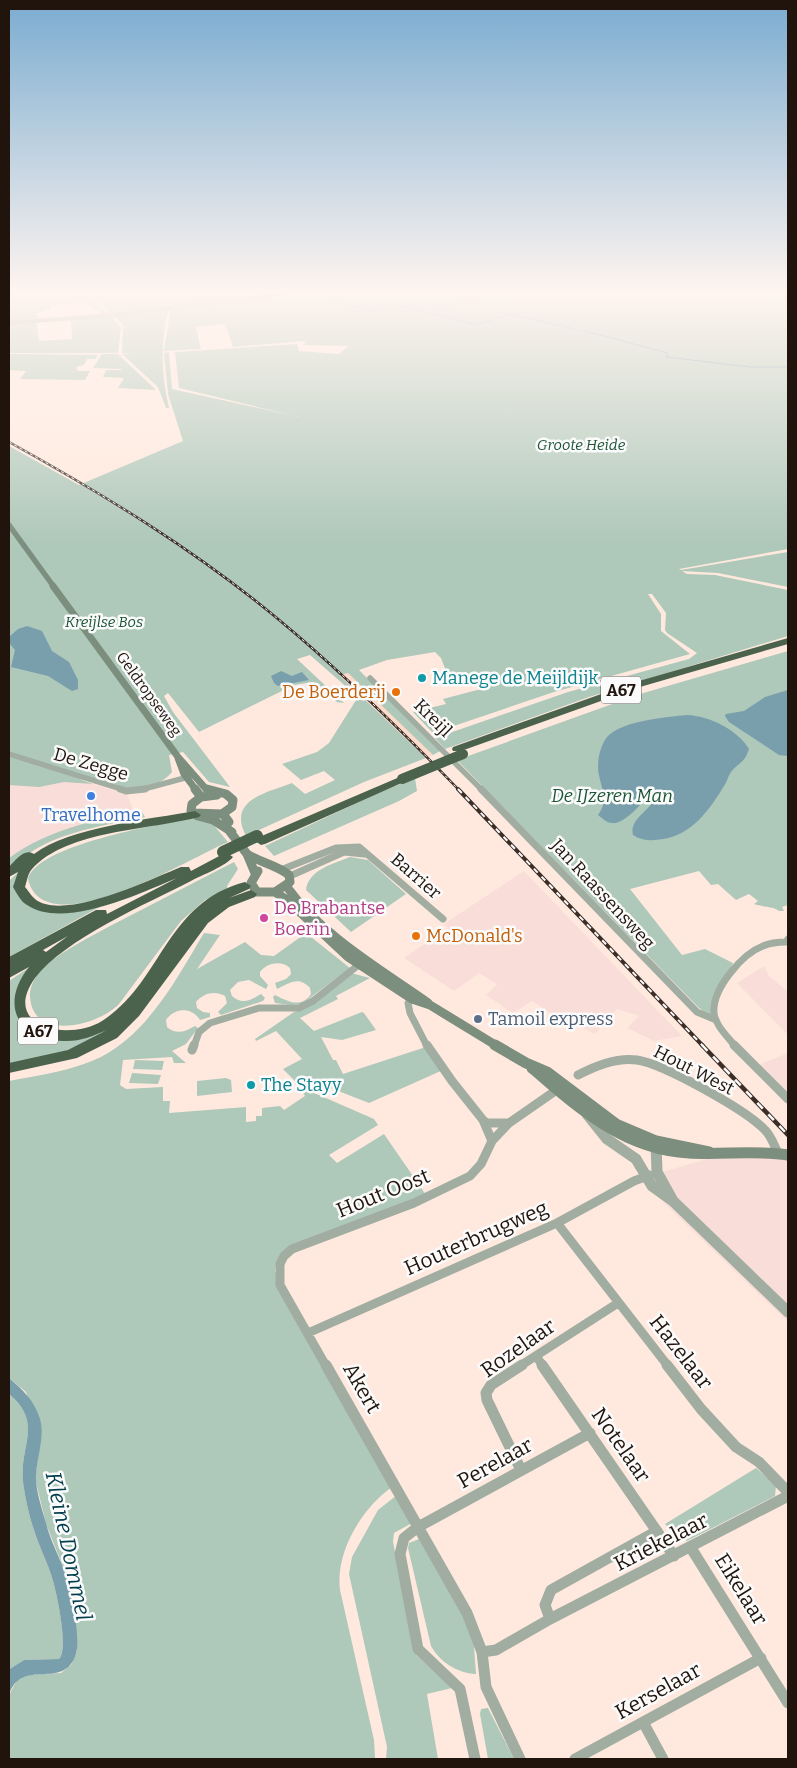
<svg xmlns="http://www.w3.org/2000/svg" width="797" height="1768" font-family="Bitter,serif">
	<rect width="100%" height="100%" fill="#ffe9de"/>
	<path fill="#f8ddd8" d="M9,775l80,8 38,11 7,18 -8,5 -40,9 -48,18 -29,21z
		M524,871l158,165 -28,5 -27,-13 12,-12 -22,-7 -22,25 -46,-22 -17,-11 -19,12 -27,-18 11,-11 -18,-11 -25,18 -50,-33 44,-30 -4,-4z
		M764,966l5,10 19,16v43l-51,-52z
		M788,1053v41l-29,-29z
		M713,1157l75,2v163l-147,-141 15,-7z"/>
	<path fill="#fddac9" d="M171,535l119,88 73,63 70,69 -7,3 -73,-70z"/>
	<path fill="#aec8b9" d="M9,295h78l22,19 -4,1 -19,-12 -36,2 1,4 -14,4 2,7 -30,2z
		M91,295h84l-3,8 5,-8h611v254l-109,20 2,1 107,-18v35l-70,-14 -36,-2 5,3 28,1 73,15v46l-199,61 -144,52 -10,-11 133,-46 121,-33 8,-6 -30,-20 -2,-3 1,-17 -14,-19h-4l13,20v17l29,23 -136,38 -121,41 -20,-21 33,-8 -3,-5 53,-14 -7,-7 -30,7 -13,-14 -5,-13 -6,-6 -48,8 -28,10 81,81 -7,4 -85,-82 -9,2 87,83 -62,24 -118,54c-19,-36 20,-43 46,-53l13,11 30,-14 -11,-9 -23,9 -19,-16 35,-12 12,-9 29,-46 -48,-42 -13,4 47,44 -7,-1 -24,-20 -19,3 -95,47 -31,-39 -4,3 9,16 57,75 -21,-5 -26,-30 -14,3 3,17c-23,27 -63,13 -93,7l14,5 -29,-2 -25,5 -30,-2v-339l70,39 104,-44 -15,-47 -4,-41 5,-1 3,37 127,28 -120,-29 -4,-36 122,-8 2,7 40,3 9,-8 -45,-1 3,-4 -73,6 -8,-23 -29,3 5,22 -37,2 7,-43h-2c-9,34 -8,66 0,100h-3l-8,-21 -36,-33 13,-1h-13l1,-28z
		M111,316l10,11 -3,26h-109v-30l27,-2 3,20 33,-2 -1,-20z
		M9,354l89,1 -3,4h-8l-3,6 -8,2 2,4h12l-5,9 -65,-1 6,-8 -17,-1z
		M102,354h16l38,36 -38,-2 6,-10 -21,-1 3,-7h15l1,-1 -29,-1z
		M788,651v254l-6,2 2,4h-5c-5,-5 -17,-4 -25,-7l4,-3 -9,-7 -13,6 -18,-16 -7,1 -12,-14 -69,18 52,66 23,-6 28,14 -23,53 -12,-9 -241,-247 183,-66z
		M415,778l2,13 -18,10 -125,55 -9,-10 113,-53z
		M137,811l5,1 3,5c-48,10 -100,16 -136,53v-12c39,-28 82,-37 128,-47z
		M190,818l21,4 17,20c-36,15 -184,106 -200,37 9,-34 130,-54 162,-61z
		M350,857l18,3 38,34 -55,38 -45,-42c2,-20 27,-26 44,-33z
		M234,862l4,7 -11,17 1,4 -23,10 -24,21 -62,83c-21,22 -86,38 -89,-7 -1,-10 6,-23 14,-30 19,-17 46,-30 68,-42 41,-21 81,-42 122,-63z
		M28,863l-12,18 22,27 65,-3 -94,52v-76z
		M204,933l16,2 -23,34 48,-27 16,13 13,1 32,-23 44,35 -48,36 -11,1 -16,-2 -2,-6 2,-2c12,6 26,14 36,-1l-1,-6c-12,-13 -22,-4 -33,1l-2,-6 11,-4 5,-5 -1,-6c-9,-8 -23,-5 -30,4v4l8,9 -2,4 -17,-9 -11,2 -8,8 2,6c10,9 19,4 29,-2l4,4 -2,3 -42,14 -3,-3 9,-9 -2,-7c-10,-6 -22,-3 -29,6l1,6 6,4 7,1v4l-10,3c-8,-13 -25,-13 -34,0l1,7c9,8 18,5 28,-1l3,2 -12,16 -14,7 14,12h-12l-2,-6 -49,3 -3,25 6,4 37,-2v14h7l-1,12 77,-6v15l10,-1v-5h6v-8l18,-2 4,4 21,-14 -7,-12 -15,-15 19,-10 -26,-28 -20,10 -1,-2 39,-27 23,-10 34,-29 19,5 -34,18 2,3 -38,19 14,13 48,-19 2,1 12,17 -34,10 -21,-3 12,23h3l7,14 83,-27 17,23 -74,33 -46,-18 -11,7 62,27 4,6 -49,30 8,8 47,-29 42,61 -78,32 -71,34 -2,9 3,11 114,206c-30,21 -57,65 -52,103l34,150 1,18 -366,1v-64l8,-15 8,-5 36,-2 10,-8 6,-13 -1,-17 -10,-61 -20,-50 -11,-46 6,-42 -15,-44 -17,-14v-297c31,-6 63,-10 92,-24 48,-25 76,-79 103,-124z
		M30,967c-9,11 -16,24 -15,38l28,30 71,-11 -15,17 -60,20 -30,4v-84z
		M135,1060l29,1 -2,9 -29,-1z
		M132,1073l29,2 -3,9 -29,-1z
		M226,1078l5,2 1,12 -35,4v-15z
		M9,1394c35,29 10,52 14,88 2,15 6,34 11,48 5,17 14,33 19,51 4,14 16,67 6,78l-35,1 -15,10z
		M756,1468l20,18 -1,10 -88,45 -12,-6 -10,-11z
		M397,1495l15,28 -18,10 -1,9 23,113 36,33 -25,6 11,65h-52l1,-12 -38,-173 3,-17 26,-47z
		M419,1539l54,94 3,41c-19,-1 -36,-12 -45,-28l-23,-98 1,-5z
		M488,1708l26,51h-26l-8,-45 1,-5z"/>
	<path fill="#799fac" d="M27,626l15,5 10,20 17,11 9,18v9l-6,2 -24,-15 -37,-9 4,-17 -6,-7v-6l9,-8z
		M281,671l11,5 10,-4 7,8 -31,6 -4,-3 -3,-7z
		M788,690v66l-9,-1 -50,-33 -4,-6 1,-2 18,-3 21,-14z
		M687,715c22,1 50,14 62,34 -5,15 -10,13 -18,23 -3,4 -4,10 -7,14 -14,23 -32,49 -61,53 -11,2 -21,2 -30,-4 -4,-17 18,-24 21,-37l-7,-2c-5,8 -24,29 -35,27 -5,0 -10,-5 -14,-8 11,-15 4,-24 1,-40 -3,-11 1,-32 10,-40 15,-14 57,-18 78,-20z
		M9,1378c14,12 25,22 31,41 5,17 -3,38 -4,56 -1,12 6,35 10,48 4,17 13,33 19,49 6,17 16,66 11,82 -12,38 -55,2 -67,41l1,-26 14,-9 35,-1c10,-10 -2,-64 -6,-78 -5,-18 -14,-34 -19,-51 -5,-14 -9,-33 -11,-48 -4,-36 21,-59 -14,-88z"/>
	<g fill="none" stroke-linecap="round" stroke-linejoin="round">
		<path stroke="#799fac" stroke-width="1" d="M323,295l22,9 30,7 18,-8
			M395,304l82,21 33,-11 65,15
			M435,312l51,-17
			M581,330l87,23 -2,4 84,10h38"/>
		<path stroke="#a1ada1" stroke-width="4" d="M9,323l103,-8 169,-20"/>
		<path stroke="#a1ada1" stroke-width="5.5" d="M370,678l112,112
			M9,754l115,36
			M140,790l52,-14"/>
		<path stroke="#a1ada1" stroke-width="7" d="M120,789l6,2 19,-2
			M481,789l216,223 19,8
			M283,869l53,-21 23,-1 84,72
			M290,876l54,-24 20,2
			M415,996l-7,7 2,10 17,33
			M194,1046l5,-14 11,-9 49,-15h40l14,-7 48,-38
			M735,1046c-7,-9 -20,-21 -21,-33 -2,-24 28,-59 49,-67 7,-3 15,-4 23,-4l2,-3"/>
		<path stroke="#a1ada1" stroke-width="9" d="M427,1045l25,36 31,39 4,3h22
			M734,1045l54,54
			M192,1050l2,-5
			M578,1075c17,-9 39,-18 59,-15 27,4 109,50 128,70 6,6 9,15 13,23
			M483,1120l9,21
			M557,1223l111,143
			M308,1333l249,-110 77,-42 16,-6
			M536,1356l7,10
			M326,1366l-46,-81v-21l4,-8 8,-7 122,-46 56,-27 11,-12 11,-23 17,-18 49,-34
			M520,1366l98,-63"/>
		<path stroke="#a1ada1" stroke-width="11" d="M326,1365l141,248 15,39 4,35 34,72
			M542,1365l132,191
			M667,1365l34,44 35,38 23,15 29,30
			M521,1470l-34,-70 -1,-7 5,-8 31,-20
			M691,1548l97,155
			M550,1619l-5,-14 6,-15 106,-59
			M482,1652l14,-2 54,-31 238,-123
			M643,1722l20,37
			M475,1759l-15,-70 -42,-40 -18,-95 4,-16 14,-11 172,-94
			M575,1759l186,-101"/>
		<path stroke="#a1ada1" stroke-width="11" d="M587,1114l20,25 29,20 16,27 21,15 115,111
			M656,1143l1,29 16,29"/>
		<path stroke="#7c8e7d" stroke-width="5.5" d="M9,525l45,62"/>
		<path stroke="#7c8e7d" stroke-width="7" d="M53,586l125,171 28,32 6,1
			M178,758l6,16 12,16"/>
		<path stroke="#7c8e7d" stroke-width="9" d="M195,789l6,8
			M217,795l-16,2 -9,7 -1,7 7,5 15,4 19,12
			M193,813l29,1 10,-7 1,-7 -7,-6 -19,-5
			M223,814l6,8
			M228,829l19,25 8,19
			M247,854c14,9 30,11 42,21l1,7 -15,10h-18l-6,-9 7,-12
			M287,887c35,49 93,82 141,116
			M275,892l12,8 61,57 64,42 18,6 67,41"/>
		<path stroke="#7c8e7d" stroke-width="11" d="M495,1045l31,18 21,9 69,52 40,17 53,11
			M532,1068c46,40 93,82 157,85 33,2 66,-3 99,2"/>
		<path fill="#4b634c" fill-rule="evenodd" d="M788,638v6l-148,43 -179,64h-8l-1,-2 1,-2 179,-64z
			M402,776l4,1 2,2 -2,2 -141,63 -4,1 -6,-4 2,-3z
			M195,811l6,4 -2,2c-48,13 -132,13 -167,52 -4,4 -5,12 -7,18 3,3 6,9 10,12 28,23 116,-20 146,-32h8l2,4 32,-17 4,-1 6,4c-7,9 -31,18 -42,24 -45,23 -126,58 -156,97 -35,49 33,64 67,43 60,-38 63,-118 143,-139l6,4 -2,3 -20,9 22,-8 6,4 -2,3 -26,10 -21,16 -69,93 -22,22 -40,20 -68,15v-10l59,-13 39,-20c-14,6 -28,12 -44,11 -47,-2 -63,-38 -34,-74l-20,11v-21l87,-47h10l1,4 70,-36c-36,15 -114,52 -150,27 -6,-3 -11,-13 -14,-18l5,-15 -9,5v-10c7,-7 15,-19 25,-13 35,-27 118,-35 161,-43zM68,936l-22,16 -3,-2z"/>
		<defs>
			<path id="rail-far2" d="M9,442c94,52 186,108 269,177 64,53 123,111 181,171"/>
			<path id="rail-far1" d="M458,789l245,257"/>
			<path id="rail" d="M702,1045l86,90"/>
		</defs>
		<use href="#rail-far2" stroke="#3b2e27" stroke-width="2.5"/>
		<use href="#rail-far1" stroke="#3b2e27" stroke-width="4"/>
		<use href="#rail" stroke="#3b2e27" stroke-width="4.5"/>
		<use href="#rail-far2" stroke="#fbfbfb" stroke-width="1" stroke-dasharray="3" stroke-linecap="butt"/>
		<use href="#rail-far1" stroke="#fbfbfb" stroke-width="2" stroke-dasharray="5.5" stroke-linecap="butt"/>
		<use href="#rail" stroke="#fbfbfb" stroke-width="2.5" stroke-dasharray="8" stroke-linecap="butt"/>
		<path stroke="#4b634c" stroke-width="10" d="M402,779l61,-25"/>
		<path stroke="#4b634c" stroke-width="12" d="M223,852l34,-16"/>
	</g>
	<linearGradient id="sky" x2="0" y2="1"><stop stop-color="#7bacd0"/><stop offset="0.54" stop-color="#fff5f0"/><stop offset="1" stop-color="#fff5f0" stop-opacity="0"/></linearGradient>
	<rect width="797" height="543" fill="url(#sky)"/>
	<g fill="#0f9aa8" stroke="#fbfbfb" stroke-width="2">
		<circle cx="422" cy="678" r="5"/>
		<circle cx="251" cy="1085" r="5"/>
	</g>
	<g fill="#e8710a" stroke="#fbfbfb" stroke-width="2">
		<circle cx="396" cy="692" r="5"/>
		<circle cx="416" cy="936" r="5"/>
	</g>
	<circle fill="#3f7fe0" stroke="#fbfbfb" stroke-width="2" cx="91" cy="796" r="5"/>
	<circle fill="#d1479c" stroke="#fbfbfb" stroke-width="2" cx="264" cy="918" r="5"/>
	<circle fill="#5c6f8a" stroke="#fbfbfb" stroke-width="2" cx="478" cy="1019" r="5"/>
	<g text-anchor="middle" stroke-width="5" stroke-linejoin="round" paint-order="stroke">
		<g font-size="15" font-style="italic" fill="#1c5438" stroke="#fbfbfb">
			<text x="581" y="450">Groote Heide</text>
			<text x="104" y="627">Kreijlse Bos</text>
		</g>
		<g font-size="15" fill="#20140d" stroke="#fbfbfb">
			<text transform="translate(149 694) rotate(54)" y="5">Geldropseweg</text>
		</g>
		<g fill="#fbfbfb" stroke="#625954" stroke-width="1">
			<rect x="601" y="676.5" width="40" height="27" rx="4"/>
			<rect x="18" y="1017.5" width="40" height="27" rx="4"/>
		</g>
		<g font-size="16" font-weight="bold" fill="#20140d">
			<text x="621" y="696">A67</text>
			<text x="38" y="1037">A67</text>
		</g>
		<g font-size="18" fill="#0d838f" stroke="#fbfbfb" text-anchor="start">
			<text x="432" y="684">Manege de Meijldijk</text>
			<text x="261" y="1091">The Stayy</text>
		</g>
		<g font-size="18" fill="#c56008" stroke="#fbfbfb" text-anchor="end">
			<text x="386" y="698">De Boerderij</text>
			<text x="426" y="942" text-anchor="start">McDonald's</text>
		</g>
		<g font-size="18" fill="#20140d" stroke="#fbfbfb">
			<text transform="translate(433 718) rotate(45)" y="6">Kreijl</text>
			<text transform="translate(91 764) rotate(16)" y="6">De Zegge</text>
			<text transform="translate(416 876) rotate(41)" y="6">Barrier</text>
			<text transform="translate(603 894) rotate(47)" y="6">Jan Raassensweg</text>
			<text transform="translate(694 1070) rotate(27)" y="6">Hout West</text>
		</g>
		<g font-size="18" font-style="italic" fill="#1c5438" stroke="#fbfbfb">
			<text x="612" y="802">De IJzeren Man</text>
		</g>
		<g font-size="18" fill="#366cbe" stroke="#fbfbfb">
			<text x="91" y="821">Travelhome</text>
		</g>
		<g font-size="18" fill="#b23c85" stroke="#fbfbfb" text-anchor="start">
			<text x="274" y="914">De Brabantse<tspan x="274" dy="21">Boerin</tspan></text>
		</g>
		<g font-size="18" fill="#4e5e75" stroke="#fbfbfb" text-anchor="start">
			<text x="488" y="1025">Tamoil express</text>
		</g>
		<g font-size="21" fill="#20140d" stroke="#fbfbfb">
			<text transform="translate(383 1193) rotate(-22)" y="7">Hout Oost</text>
			<text transform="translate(476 1238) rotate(-24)" y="7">Houterbrugweg</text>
			<text transform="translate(518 1348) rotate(-35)" y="7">Rozelaar</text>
			<text transform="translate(681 1352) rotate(52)" y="7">Hazelaar</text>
			<text transform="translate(362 1388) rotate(60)" y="7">Akert</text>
			<text transform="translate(621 1445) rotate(55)" y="7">Notelaar</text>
			<text transform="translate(495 1463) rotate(-29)" y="7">Perelaar</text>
			<text transform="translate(661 1542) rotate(-27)" y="7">Kriekelaar</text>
			<text transform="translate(741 1589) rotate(58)" y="7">Eikelaar</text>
			<text transform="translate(658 1691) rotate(-29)" y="7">Kerselaar</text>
		</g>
		<g font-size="22" font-style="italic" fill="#043e4e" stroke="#fbfbfb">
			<text transform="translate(69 1546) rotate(78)" y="8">Kleine Dommel</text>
		</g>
	</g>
	<rect width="797" height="1768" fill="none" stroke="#20140d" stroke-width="20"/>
</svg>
